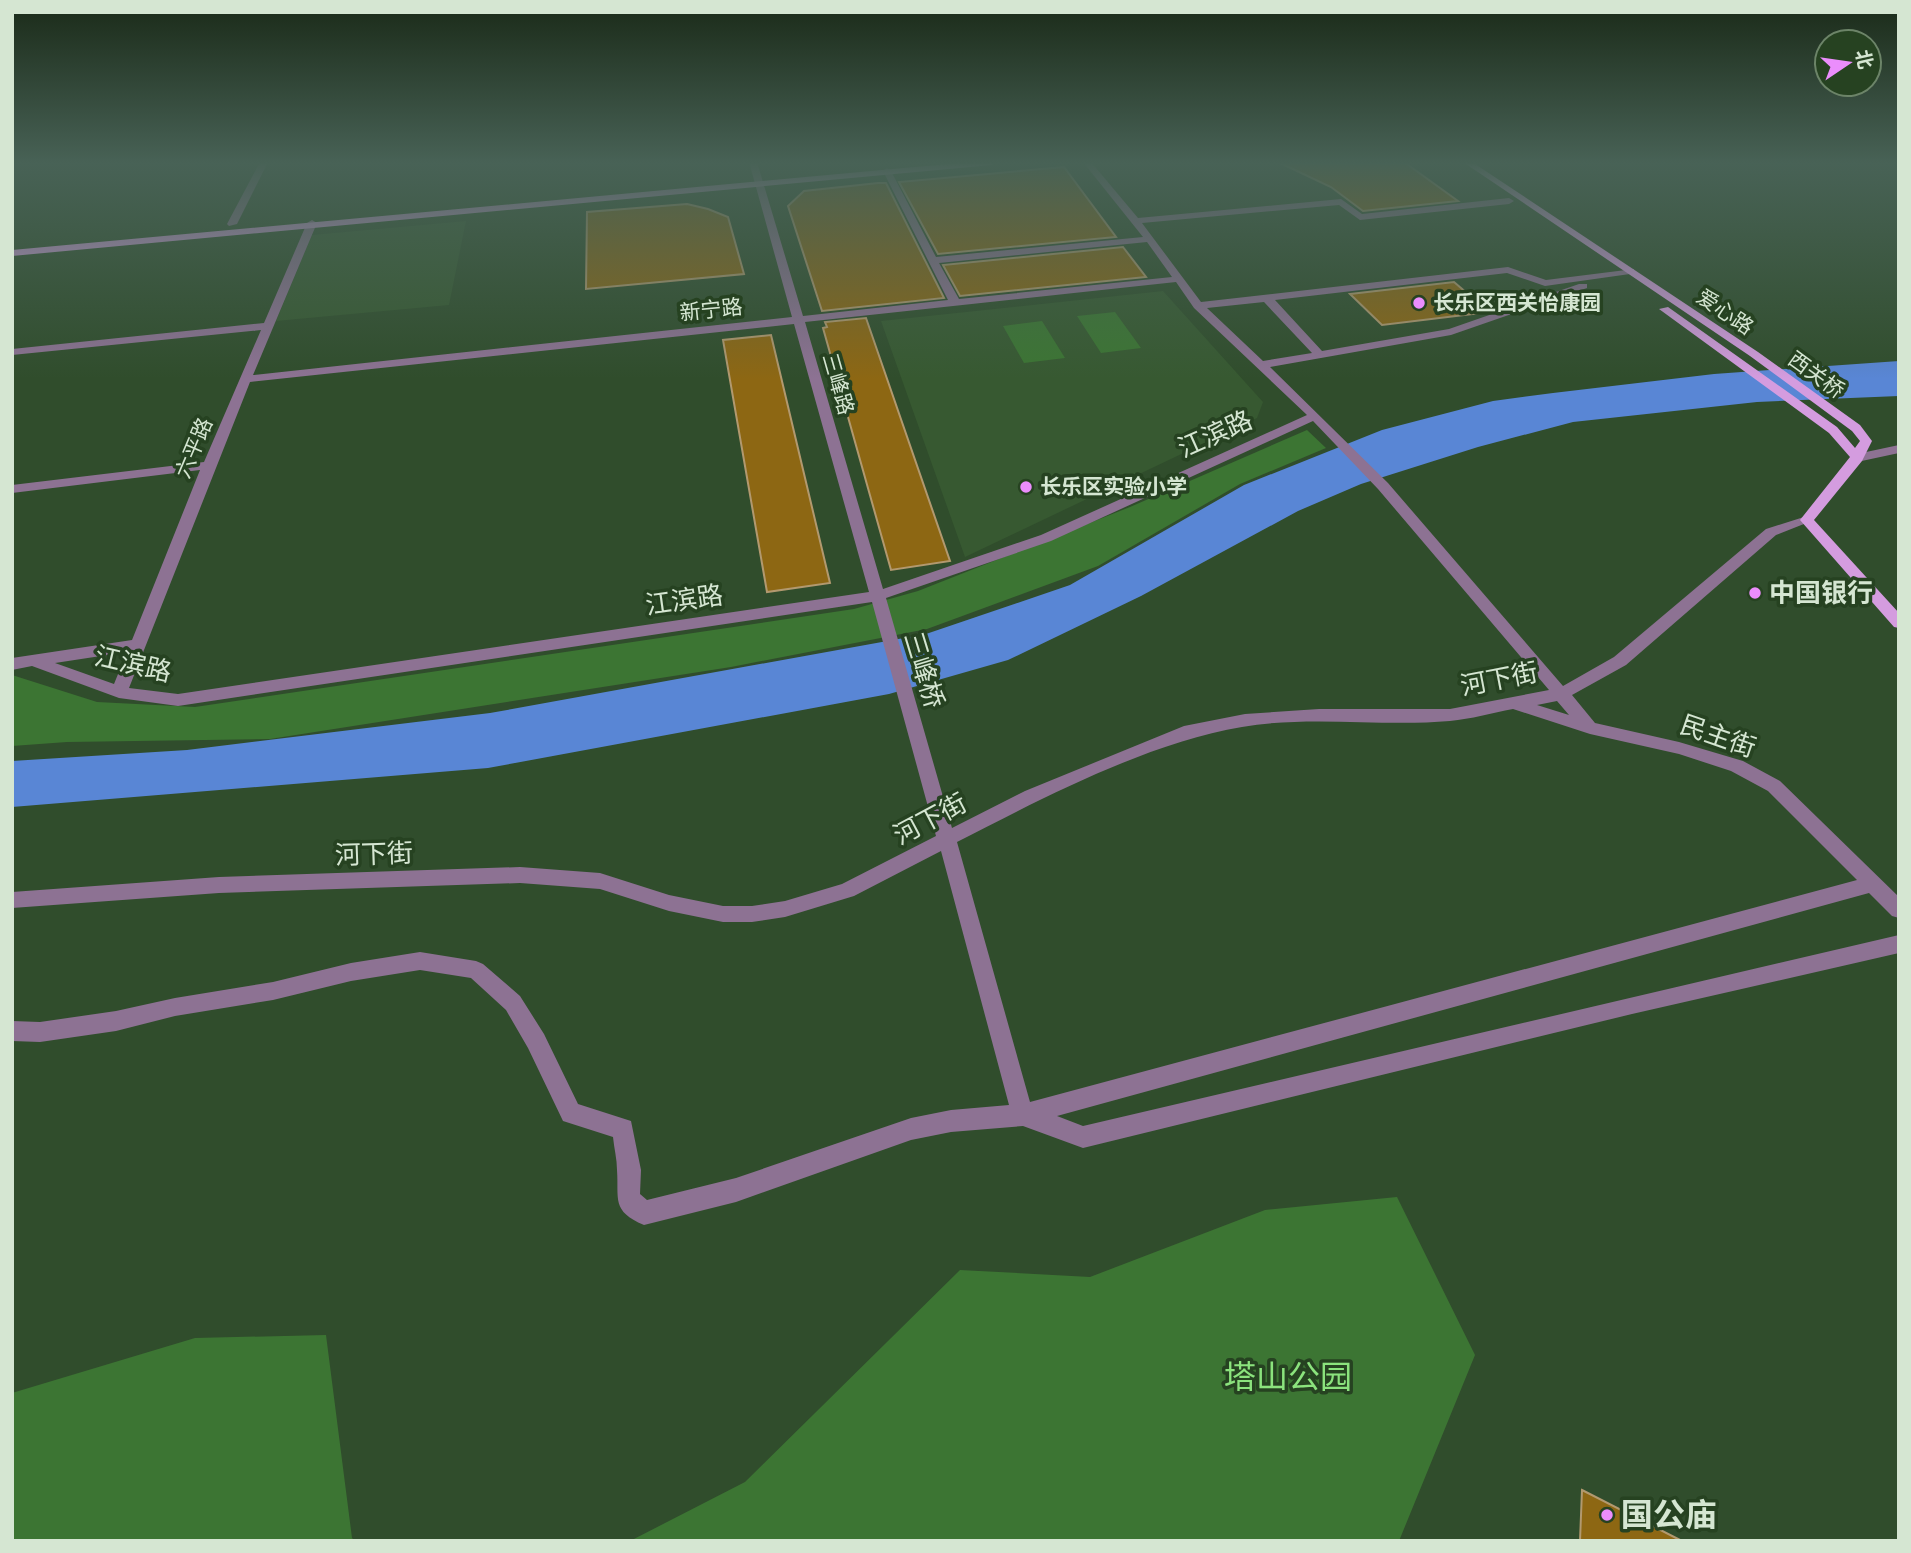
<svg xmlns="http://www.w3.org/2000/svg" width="1911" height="1553" font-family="Mulish,'Noto Sans SC',sans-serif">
	<rect width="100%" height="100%" fill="#304d2c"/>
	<path fill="#375931" d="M466,221l-17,84 -173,16 36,-86z
		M1163,291l100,111 -6,16 -292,139 -84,-236z"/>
	<path fill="#3c7533" d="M1115,312l26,36 -40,5 -24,-37z
		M1042,321l23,37 -41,5 -21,-37z
		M1307,430l19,18 -86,36 -142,82 -171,63 -196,38 -461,72 -203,3 -55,4v-71l85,27 98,5 659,-98 64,-18 212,-84z
		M1397,1197l78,158 -76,186h-769l115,-59 215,-212 130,7 175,-67z
		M326,1335l26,203 3,3h-343v-148l183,-55z"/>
	<path fill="#5986d5" d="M1899,361v35l-142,6 -184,20 -95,25 -117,37 -63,27 -157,85 -133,64 -119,34 -401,74 -476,39v-46l175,-11 303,-37 436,-79 144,-49 174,-100 138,-55 111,-29 60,-8 161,-19z"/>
	<path fill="#8d6713" stroke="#b2996f" stroke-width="2" d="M1278,162h126l54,39 -95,10 -32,-24z
		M1064,167l52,70 -178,17 -39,-72z
		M878,183h8l58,115 -122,13 -34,-105 16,-15z
		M687,204l21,5 20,8 16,57 -158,15 1,-77z
		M1123,247l23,30 -186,19 -17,-31z
		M1454,282l35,30 -107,13 -32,-31z
		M866,318l84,243 -59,9 -68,-242 4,-1 -2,-5z
		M771,335l59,248 -63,9 -44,-252z
		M1582,1490l100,51h-102z"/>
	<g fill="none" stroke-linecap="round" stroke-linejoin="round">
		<path fill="#8d7293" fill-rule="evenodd" d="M260,162h8l-31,62 -8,2 -2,-2z
			M749,162h8l46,154 145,-16 -65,-129 4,-3 4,3 45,86 207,-20 -60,-75h8l47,56 203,-19 21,15 147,-16 5,3 -5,3 -149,16 -21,-15 -197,18 59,79 307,-35 38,13 88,-11v4l-4,1 -85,12 -38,-13 -232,27 47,51 127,-22 130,-45h8v4l-136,47 -181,32 118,116 175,203 51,-29 152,-128 41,-13 7,4 -38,15 -150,130 -54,30 23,28 84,19 64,19 37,20 119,116v21l-7,-2 -23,-23 -812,223 26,10 816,-191v18l-267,61 -549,134 -60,-22 -72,6 -40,8 -175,62 -92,23c-33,-14 -25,-26 -27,-55 0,-11 -3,-22 -4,-33l-50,-16 -35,-73 -22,-38 -35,-32 -51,-8 -69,11 -78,19 -98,16 -59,15 -76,11 -28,-1v-20l28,1 76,-11 59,-13 98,-16 78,-19 69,-11 56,9 7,3 37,32 24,38 34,70 53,17 10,49 -1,24 7,6 89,-22 175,-60 40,-8 58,-5 -68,-254 -87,45 -69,21 -33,5h-29l-54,-11 -69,-22 -80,-6 -301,10 -207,15v-16l207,-15 301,-10 80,6 69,22 54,11h29l33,-5 57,-17 94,-48 -64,-234 -694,104 -59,-8 -87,-32 -20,4v-12l120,-18 68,-170 -188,23v-8l192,-23 57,-132 -249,25v-6l252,-26 43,-100 5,-3 5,3 -64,152 539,-58zM1147,242l25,35 -213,22 -20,-36zM1176,282l18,26 113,107 -266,120 -158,54 -78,-267zM1264,302l48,51 -49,8 -56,-53zM794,324l75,268 -691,102 -49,-6 121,-306zM1313,421l65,68 171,201 -99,19h-131l-74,5 -61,12 -159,65 -73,37 -66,-230 165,-57zM127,652l-13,32 -59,-21zM1557,701l12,14 -32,-10zM1513,709l77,25 89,20 52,17 37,20 89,89 -827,222 -73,-260c86,-44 190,-99 285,-115 69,-12 139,0 208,-6 21,-2 42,-8 63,-12z
			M1899,445v8l-42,9 -6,-4 1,-3z"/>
		<path fill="#d49cdf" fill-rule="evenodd" d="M969,162h27l-4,3 -980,91v-6z
			M1463,162h9l286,190 102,73 12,16 -10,20 -48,59 85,93v15l-5,-1 -94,-107 50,-63 -21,-24 -170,-124 9,-2 169,120 18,21 5,-7 -8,-10 -102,-75z"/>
	</g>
	<linearGradient id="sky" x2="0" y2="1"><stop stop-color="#1a2a18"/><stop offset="0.43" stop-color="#486256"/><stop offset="1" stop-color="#486256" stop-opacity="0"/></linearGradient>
	<rect width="1911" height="379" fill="url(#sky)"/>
	<g fill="#eb8dfc" stroke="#264221" stroke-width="2.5">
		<circle cx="1419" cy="303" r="7"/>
		<circle cx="1026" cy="487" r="7"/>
		<circle cx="1755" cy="593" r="7"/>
		<circle cx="1607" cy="1515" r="7"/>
	</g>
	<g text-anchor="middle" stroke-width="7" stroke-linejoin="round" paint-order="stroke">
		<g font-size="21" font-weight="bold" fill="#d5e6d2" stroke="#264221" text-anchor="start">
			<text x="1433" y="310">长乐区西关怡康园</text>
			<text x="1040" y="494">长乐区实验小学</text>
		</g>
		<g font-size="21" fill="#d5e6d2" stroke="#264221">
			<text transform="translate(711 310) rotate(-6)" y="7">新宁路</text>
			<text transform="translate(1725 312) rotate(34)" y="7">爱心路</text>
			<text transform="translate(1816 375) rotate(36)" y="7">西关桥</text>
			<text transform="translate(838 384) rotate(74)" y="7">三峰路</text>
			<text transform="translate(194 448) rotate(-67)" y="7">六平路</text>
		</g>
		<g font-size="26" fill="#d5e6d2" stroke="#264221">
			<text transform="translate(1215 434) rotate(-24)" y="9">江滨路</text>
			<text transform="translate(684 600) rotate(-8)" y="9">江滨路</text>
			<text transform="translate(133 664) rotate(13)" y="9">江滨路</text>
			<text transform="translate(924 670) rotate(73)" y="9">三峰桥</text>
			<text transform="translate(1499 679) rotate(-11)" y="9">河下街</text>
			<text transform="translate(1718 736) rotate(19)" y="9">民主街</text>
			<text transform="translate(930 819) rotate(-28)" y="9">河下街</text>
			<text transform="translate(374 854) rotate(-2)" y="9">河下街</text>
		</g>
		<g font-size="26" font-weight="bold" fill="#d5e6d2" stroke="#264221" text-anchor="start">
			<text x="1769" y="602">中国银行</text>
		</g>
		<g font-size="32" fill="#8be37d" stroke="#264221">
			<text x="1288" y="1388">塔山公园</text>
		</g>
		<g font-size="32" font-weight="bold" fill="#d5e6d2" stroke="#264221" text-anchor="start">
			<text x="1621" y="1526">国公庙</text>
		</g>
	</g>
	<rect width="1911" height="1553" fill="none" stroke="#d5e6d2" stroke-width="28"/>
	<g transform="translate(1848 63) rotate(77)"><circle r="33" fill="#264221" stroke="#6c8468" stroke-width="2"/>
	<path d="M0-5L12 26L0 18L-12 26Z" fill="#eb8dfc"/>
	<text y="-10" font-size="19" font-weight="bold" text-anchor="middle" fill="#d5e6d2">北</text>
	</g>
</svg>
